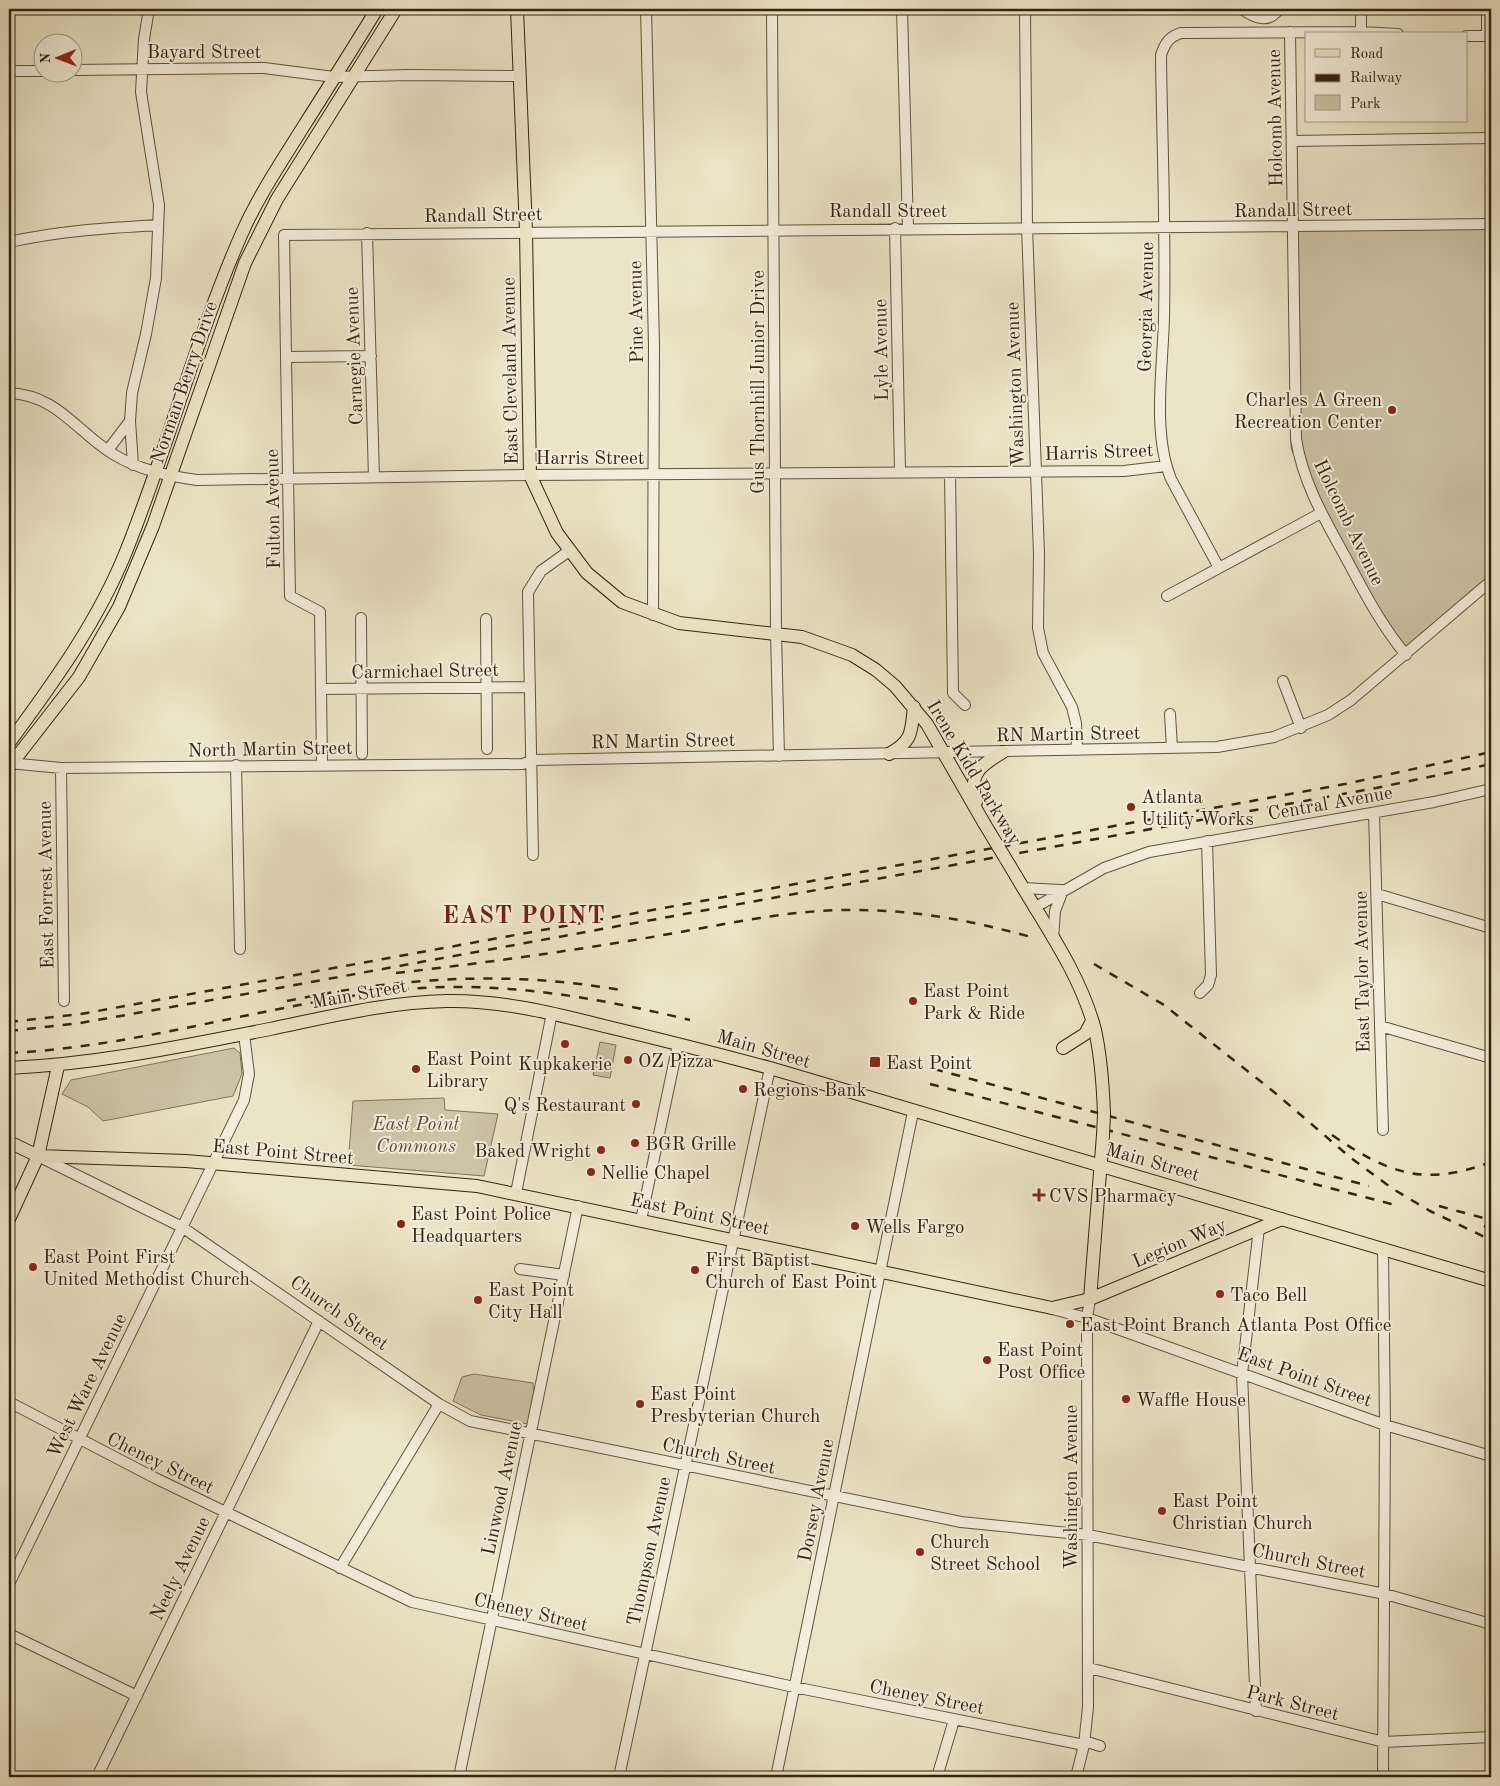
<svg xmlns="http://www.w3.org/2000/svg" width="1500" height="1786" font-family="'Old Standard TT',serif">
	<rect width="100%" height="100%" fill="#ece4c6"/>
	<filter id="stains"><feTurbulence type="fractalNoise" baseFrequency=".004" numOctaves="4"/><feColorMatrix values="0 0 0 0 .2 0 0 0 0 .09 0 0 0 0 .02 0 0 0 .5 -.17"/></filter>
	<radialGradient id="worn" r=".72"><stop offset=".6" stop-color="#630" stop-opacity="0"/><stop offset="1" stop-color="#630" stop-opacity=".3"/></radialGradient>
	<path fill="#cdc3a7" stroke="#80735b" d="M1491,226v359l-86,75 -80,-130 -34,-82 6,-218z
		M600,1042l16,3 -6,33 -17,-3z
		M234,1048l6,5 2,21 -9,22 -130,25 -15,-14 -26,-13 9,-14z
		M444,1098l1,12 53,4 -14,62 -136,-11 5,-64z
		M474,1374l59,9 1,17 -6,24 -47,-9 -28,-14 9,-24z"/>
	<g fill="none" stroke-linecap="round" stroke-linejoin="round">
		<defs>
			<path id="minor" d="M646,9l8,336 -1,270
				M772,9l4,624 3,123
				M902,9l6,219
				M1025,9l2,218 12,327 -1,74 5,25 29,54 4,16 1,27
				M1242,9c12,9 27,15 37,0
				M1361,9v23
				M1487,9v27
				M1290,32l6,407c7,44 29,81 50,119 18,34 35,67 60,97
				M1466,36h25
				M72,70l192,-2 70,9 74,-2 112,1
				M9,71h33
				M1292,141l199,-3
				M895,228l5,244
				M367,233l7,244
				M9,242c50,-11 98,-14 149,-17
				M287,357l84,-1
				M9,393c48,2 67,38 104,61 26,16 55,22 84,26l333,-5 594,-4 42,-5
				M130,421l3,44
				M108,450l22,-29 2,-28 14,-59 10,-56 3,-73 -18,-113 3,-53 5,-30
				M950,472l3,221 12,12
				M1219,568l-48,-89c-19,-47 -8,-112 -7,-162 2,-87 -2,-175 -3,-262 4,-12 8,-18 20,-22l180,-1 37,2
				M1167,596l154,-83
				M361,618l1,136
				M486,619l1,130
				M1283,681l18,47
				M321,689l209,-2
				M1170,714l2,34
				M9,763l52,5 462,-4 9,-4 685,-13 57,-10 54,-22 23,-15 140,-119
				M236,765l4,184
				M322,765l-2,-153 -30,-16 -6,-361c403,-7 805,-6 1207,-11
				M61,768l3,233
				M1374,813l9,317
				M533,855l-5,-263 13,-21 28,-20
				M1023,888l37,2
				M1377,894l114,34
				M1034,908l70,-40 45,-16 285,-50 57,-13
				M1053,939l2,-28 8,-21
				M1200,993l8,-8 3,-10 -4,-134
				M1380,1026l111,32
				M42,1158l140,69 257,177 31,17 491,101 127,13 297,59 106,30
				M516,1193l36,-180
				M641,1220l37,-176
				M520,1269l44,6
				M1052,1309l35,9 298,107 106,31
				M9,1402l146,76 257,124 382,85 290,58
				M340,1568l99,-164
				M9,1584l235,-484 5,-26 -5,-40
				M9,1634l128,62
				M1089,1668l295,74 107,-5
				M1256,1711l-14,-337 17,-146
				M1084,1741l16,5
				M97,1777l222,-456
				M459,1777l119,-571
				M619,1777l151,-709
				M776,1777l137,-665
				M937,1777l17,-57
				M1076,1777l8,-32 4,-38 -1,-389 3,-19
				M1383,1777l2,-352 -2,-177"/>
			<path id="major" d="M517,9l9,222 4,244 27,58 30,40 35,29 57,21 123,14 50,18 24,15 19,16 32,38 57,99
				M9,743c45,-61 90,-123 118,-194 42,-105 70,-214 115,-316 16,-36 38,-69 58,-101 26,-41 52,-82 77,-123
				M889,754c24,-13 22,-22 25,-47
				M9,767l70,-90 40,-70 34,-81 92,-263 32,-64 119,-190
				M976,802c-8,-29 5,-37 27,-50
				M1016,876c28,48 65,99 79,154 6,27 8,56 9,84
				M1063,1048l22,-14 7,-13
				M9,1068c89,-4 174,-22 261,-39 58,-12 117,-27 177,-28 53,-1 105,12 157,25 55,13 110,27 166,42l721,213
				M9,1142l29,14 148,5 291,25 575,122 38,-9 192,-80
				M9,1219l29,-63 20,-90
				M1090,1299l13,-164"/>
		</defs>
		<use href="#minor" stroke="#62533d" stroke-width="12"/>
		<use href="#major" stroke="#34230f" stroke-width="14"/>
		<use href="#minor" stroke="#f3edda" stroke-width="10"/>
		<use href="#major" stroke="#ece4c6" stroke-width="12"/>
		<path stroke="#34230f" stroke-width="2.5" stroke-dasharray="9 9" stroke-linecap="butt" d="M1094,964l70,41 110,87 77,66 42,31 37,22 61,29
			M396,973c88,-10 175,-22 262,-37 65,-11 131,-27 198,-26 60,0 117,11 175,27
			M287,1001c114,-24 224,-31 339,-10
			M9,1022l72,-8 1264,-230 146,-32
			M9,1031l71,-8 160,-28 1136,-207 115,-24
			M9,1053c125,-6 246,-45 370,-61 105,-14 208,3 311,28
			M934,1069l435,117
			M930,1084l469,122
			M1332,1135c57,39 92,52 159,27
			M1439,1206l52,14
			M1484,1226l7,2"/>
		<defs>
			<path id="major-bridge" d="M984,823l32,53
				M1103,1135l1,-21"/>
		</defs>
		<use href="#major-bridge" stroke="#34230f" stroke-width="14" stroke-linecap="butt"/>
		<use href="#major-bridge" stroke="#ece4c6" stroke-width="12"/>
	</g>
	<g fill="#8f2418" stroke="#f3edda" stroke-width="2">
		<circle cx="1392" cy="410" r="5"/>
		<circle cx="1131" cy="807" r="5"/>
		<circle cx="913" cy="1001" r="5"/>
		<circle cx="565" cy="1044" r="5"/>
		<circle cx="628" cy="1060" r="5"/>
		<rect x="869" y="1056" width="12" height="12" rx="2.5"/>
		<circle cx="416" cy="1069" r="5"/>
		<circle cx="743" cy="1089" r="5"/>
		<circle cx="636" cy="1104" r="5"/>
		<circle cx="635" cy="1143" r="5"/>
		<circle cx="601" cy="1150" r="5"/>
		<circle cx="591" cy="1172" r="5"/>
		<path d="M1036.5 1187.5h5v5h5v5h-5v5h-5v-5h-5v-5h5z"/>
		<circle cx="401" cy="1224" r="5"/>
		<circle cx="855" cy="1226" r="5"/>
		<circle cx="33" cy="1267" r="5"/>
		<circle cx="695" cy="1270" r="5"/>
		<circle cx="1220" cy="1294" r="5"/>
		<circle cx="478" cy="1300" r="5"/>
		<circle cx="1070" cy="1324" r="5"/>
		<circle cx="987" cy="1360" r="5"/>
		<circle cx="1126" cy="1399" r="5"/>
		<circle cx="640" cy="1404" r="5"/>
		<circle cx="1162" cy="1511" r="5"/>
		<circle cx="920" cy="1552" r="5"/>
	</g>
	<g text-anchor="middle" stroke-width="4" stroke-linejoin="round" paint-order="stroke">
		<g font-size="19" fill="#34230f" stroke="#f3edda">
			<text x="204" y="58">Bayard Street</text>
			<text transform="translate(1274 118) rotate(-91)" y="7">Holcomb Avenue</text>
			<text transform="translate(1293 209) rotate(-1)" y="7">Randall Street</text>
			<text x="888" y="217">Randall Street</text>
			<text transform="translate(483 214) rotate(-1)" y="7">Randall Street</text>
			<text transform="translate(1145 307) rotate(-89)" y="7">Georgia Avenue</text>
			<text transform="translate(635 312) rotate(-91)" y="7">Pine Avenue</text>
			<text transform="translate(880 350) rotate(-91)" y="7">Lyle Avenue</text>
			<text transform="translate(353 356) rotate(-92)" y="7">Carnegie Avenue</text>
			<text transform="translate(509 371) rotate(-91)" y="7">East Cleveland Avenue</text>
			<text transform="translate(183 382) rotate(-71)" y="7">Norman Berry Drive</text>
			<text transform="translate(757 382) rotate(-90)" y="7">Gus Thornhill Junior Drive</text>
			<text transform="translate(1014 384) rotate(-92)" y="7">Washington Avenue</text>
			<text transform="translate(1099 451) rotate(-2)" y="7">Harris Street</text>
			<text x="590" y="464">Harris Street</text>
			<text transform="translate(272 509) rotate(-91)" y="7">Fulton Avenue</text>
			<text transform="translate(1350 522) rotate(64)" y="7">Holcomb Avenue</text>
			<text transform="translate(425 670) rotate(-1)" y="7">Carmichael Street</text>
			<text transform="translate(1068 733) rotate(-1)" y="7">RN Martin Street</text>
			<text transform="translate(663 740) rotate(-1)" y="7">RN Martin Street</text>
			<text transform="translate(270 748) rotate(-1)" y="7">North Martin Street</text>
			<text transform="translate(975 772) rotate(59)" y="7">Irene Kidd Parkway</text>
			<text transform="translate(1330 802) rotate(-10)" y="7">Central Avenue</text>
			<text transform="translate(45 885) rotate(-91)" y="7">East Forrest Avenue</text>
			<text transform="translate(1361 972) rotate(-91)" y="7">East Taylor Avenue</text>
			<text transform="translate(359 993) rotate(-10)" y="7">Main Street</text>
			<text transform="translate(764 1048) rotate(16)" y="7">Main Street</text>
			<text transform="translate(283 1151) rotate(5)" y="7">East Point Street</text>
			<text transform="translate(1153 1161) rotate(16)" y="7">Main Street</text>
			<text transform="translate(700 1213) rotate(12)" y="7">East Point Street</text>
			<text transform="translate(1179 1242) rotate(-23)" y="7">Legion Way</text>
			<text transform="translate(340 1312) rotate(35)" y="7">Church Street</text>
			<text transform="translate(1305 1376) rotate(20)" y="7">East Point Street</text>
			<text transform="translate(86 1385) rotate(-64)" y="7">West Ware Avenue</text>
			<text transform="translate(719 1455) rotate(12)" y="7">Church Street</text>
			<text transform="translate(161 1462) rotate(26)" y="7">Cheney Street</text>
			<text transform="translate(1070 1487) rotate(-90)" y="7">Washington Avenue</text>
			<text transform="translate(501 1488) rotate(-78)" y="7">Linwood Avenue</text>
			<text transform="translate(815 1500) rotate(-79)" y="7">Dorsey Avenue</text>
			<text transform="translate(648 1551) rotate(-78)" y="7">Thompson Avenue</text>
			<text transform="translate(1309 1560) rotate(11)" y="7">Church Street</text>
			<text transform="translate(179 1568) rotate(-64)" y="7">Neely Avenue</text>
			<text transform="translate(531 1611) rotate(13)" y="7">Cheney Street</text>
			<text transform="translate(927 1696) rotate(11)" y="7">Cheney Street</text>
			<text transform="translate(1293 1702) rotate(14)" y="7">Park Street</text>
		</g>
		<g font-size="19" fill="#34230f" stroke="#f3edda" text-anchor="start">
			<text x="1382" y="406" text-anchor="end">Charles A Green<tspan x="1382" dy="22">Recreation Center</tspan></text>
			<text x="1141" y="803">Atlanta<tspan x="1141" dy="22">Utility Works</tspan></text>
			<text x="923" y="997">East Point<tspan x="923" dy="22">Park &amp; Ride</tspan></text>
			<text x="426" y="1065">East Point<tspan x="426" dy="22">Library</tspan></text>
			<text x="638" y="1067">OZ Pizza</text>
			<text x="886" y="1069">East Point</text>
			<text x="565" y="1070" text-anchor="middle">Kupkakerie</text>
			<text x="753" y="1096">Regions Bank</text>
			<text x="626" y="1111" text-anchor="end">Q's Restaurant</text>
			<text x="645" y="1150">BGR Grille</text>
			<text x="591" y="1157" text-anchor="end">Baked Wright</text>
			<text x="601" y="1179">Nellie Chapel</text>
			<text x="1049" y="1202">CVS Pharmacy</text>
			<text x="411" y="1220">East Point Police<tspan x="411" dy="22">Headquarters</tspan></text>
			<text x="865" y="1233">Wells Fargo</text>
			<text x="43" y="1263">East Point First<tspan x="43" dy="22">United Methodist Church</tspan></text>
			<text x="705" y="1266">First Baptist<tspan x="705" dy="22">Church of East Point</tspan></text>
			<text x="488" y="1296">East Point<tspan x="488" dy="22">City Hall</tspan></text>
			<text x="1230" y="1301">Taco Bell</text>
			<text x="1080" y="1331">East Point Branch Atlanta Post Office</text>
			<text x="997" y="1356">East Point<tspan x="997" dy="22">Post Office</tspan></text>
			<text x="650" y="1400">East Point<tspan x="650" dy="22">Presbyterian Church</tspan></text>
			<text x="1136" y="1406">Waffle House</text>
			<text x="1172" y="1507">East Point<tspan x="1172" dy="22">Christian Church</tspan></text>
			<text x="930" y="1548">Church<tspan x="930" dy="22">Street School</tspan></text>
		</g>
		<g font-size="19" font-style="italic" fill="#5a4b35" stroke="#f3edda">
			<text x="416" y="1130">East Point<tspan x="416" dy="22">Commons</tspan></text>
		</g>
		<g font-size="24" font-weight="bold" letter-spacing="1" fill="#7a1f14" stroke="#f3edda">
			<text x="524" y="923">EAST POINT</text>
		</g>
	</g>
	<rect width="1500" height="1786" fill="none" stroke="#ece4c6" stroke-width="30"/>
	<rect x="10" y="10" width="1480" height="1766" fill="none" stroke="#34230f" stroke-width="2.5"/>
	<rect x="15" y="15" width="1470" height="1756" fill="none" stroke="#34230f"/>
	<rect x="1305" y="32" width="162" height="90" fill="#f3edda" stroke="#a79c89"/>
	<rect x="1315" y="49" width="25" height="8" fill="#ece4c6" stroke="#a79c89"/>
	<text x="1350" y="58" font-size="15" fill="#34230f">Road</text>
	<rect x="1315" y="74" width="25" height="8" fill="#34230f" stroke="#a79c89"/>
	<text x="1350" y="82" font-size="15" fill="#34230f">Railway</text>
	<rect x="1315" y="95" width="25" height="15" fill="#cdc3a7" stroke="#a79c89"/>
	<text x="1350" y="108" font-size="15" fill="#34230f">Park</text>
	<g transform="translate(58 58) rotate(269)"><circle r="24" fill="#f3edda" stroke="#a79c89"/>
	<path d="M0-4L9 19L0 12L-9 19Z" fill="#8f2418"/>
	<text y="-8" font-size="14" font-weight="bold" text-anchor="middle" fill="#34230f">N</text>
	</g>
	<rect width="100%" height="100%" filter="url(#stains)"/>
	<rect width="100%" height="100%" fill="url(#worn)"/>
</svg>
